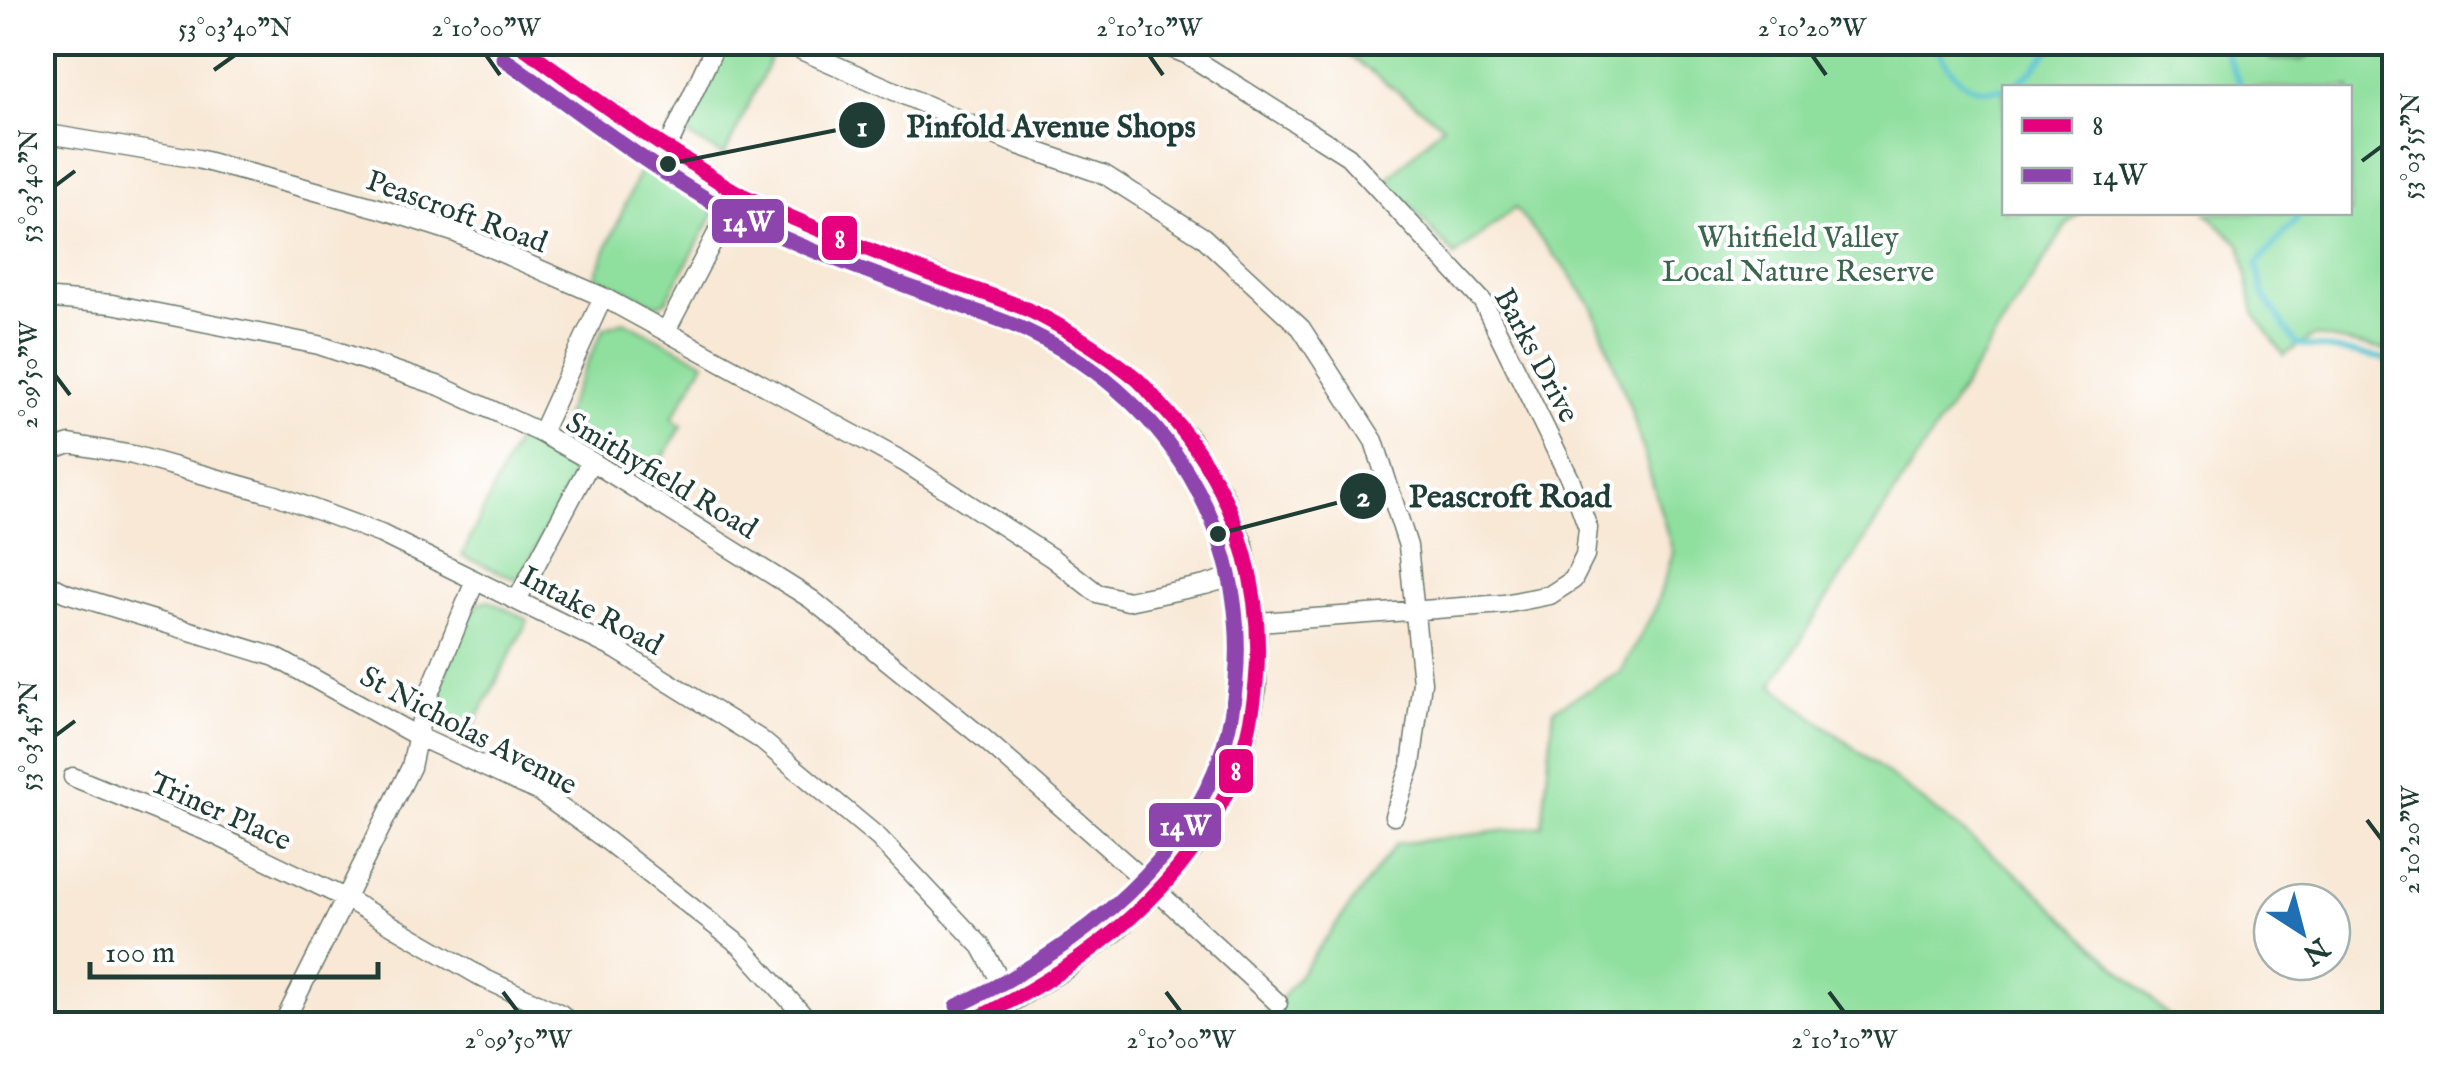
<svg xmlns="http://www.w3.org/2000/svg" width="2437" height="1067" font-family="'IM FELL English',serif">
	<rect width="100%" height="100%" fill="#fff"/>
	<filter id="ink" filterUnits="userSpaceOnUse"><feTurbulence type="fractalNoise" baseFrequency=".01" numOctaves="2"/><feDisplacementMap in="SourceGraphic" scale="20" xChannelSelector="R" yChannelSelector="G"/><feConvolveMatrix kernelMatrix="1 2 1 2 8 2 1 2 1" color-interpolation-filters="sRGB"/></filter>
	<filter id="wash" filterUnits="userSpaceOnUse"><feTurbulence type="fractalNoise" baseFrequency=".0048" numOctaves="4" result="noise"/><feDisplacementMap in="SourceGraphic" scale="40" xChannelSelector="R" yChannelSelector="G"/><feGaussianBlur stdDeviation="2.25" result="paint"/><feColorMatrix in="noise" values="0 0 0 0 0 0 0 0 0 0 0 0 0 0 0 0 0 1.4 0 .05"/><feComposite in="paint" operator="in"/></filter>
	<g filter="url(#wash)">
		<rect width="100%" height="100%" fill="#f8e8d5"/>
		<path fill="#8fdf9e" stroke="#578e69" stroke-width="2.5" d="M725,43h40l10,7 -51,106 -34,-19 -3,-9z
			M1332,43h1062v313l-5,-5 -75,-15 -30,19 -30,-42 -13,-68 -35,-32 144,-1v-124h-346v124l76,1 -12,10 -296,462 252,194 153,145h-924l25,-21 118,-159 146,-18 12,-117 67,-37 34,-63 18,-56 -42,-143 -38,-103 -23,-33 -55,-66 -60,48 -68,-76 56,-55z
			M647,154l71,45 -1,9 -51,93 -9,4 -62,-29z
			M624,321l81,41 -33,57 10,7 -30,50 -83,-43 -5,-15 7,-21 33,-69z
			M519,435l53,26 4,10 -53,102 -7,6 -54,-23z
			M488,600l40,20 -61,118 -31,-16 -7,-11 40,-94 10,-14z"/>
		<path fill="#73be85" stroke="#497e5c" stroke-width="2.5" d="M2254,43h77l-28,17h-31z"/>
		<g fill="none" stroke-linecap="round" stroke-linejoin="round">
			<path stroke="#55c3cd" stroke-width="6" d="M1935,42c14,32 32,54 69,46
				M2220,42l22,46
				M2005,88c23,-7 36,-28 51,-46
				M2298,212l-1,7 -40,45 6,30 33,50 91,15 7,10"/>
		</g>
	</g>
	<g filter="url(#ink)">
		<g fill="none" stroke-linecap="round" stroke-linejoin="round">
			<defs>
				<path id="street" d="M515,42l152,107 71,44 83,39 217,82 51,30 50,37 51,57 33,55 21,52 14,77 -1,66 -9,47 -19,54 -34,59 -38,43 -40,40 -51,38 -54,33 -47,22
					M790,42l13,9 210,92 92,32 98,62 98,91 73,113 34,105 14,136 -11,83 -17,51
					M1156,42l32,13 160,101 135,146 88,179 17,47 -3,28 -12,24 -23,15 -46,9 -246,18
					M42,133l156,26 180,49 78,25 147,64 301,165 148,96 45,35 31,8 77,-16 44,-13
					M667,149l50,-107
					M42,298l70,6 207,41 121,41 101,47 50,28 220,138 172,139 174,153 121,112
					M666,331l72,-138
					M541,433l62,-136
					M42,454l28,-10 63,11 143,40 105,39 236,116 143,89 119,99 102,108 31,56
					M42,581l24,12 209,64 142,79 122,56 67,48 135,106 70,78
					M517,600l74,-139
					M73,777l140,57 132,64 140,81 76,35 9,10
					M283,1024l128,-257 13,-61 51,-125"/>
			</defs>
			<use href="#street" stroke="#6b796c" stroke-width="21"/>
			<use href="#street" stroke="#fff" stroke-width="18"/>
			<defs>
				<path id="bus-1" d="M516,42c58,41 115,85 176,122 17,11 34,23 52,32 65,31 130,56 197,82 33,12 69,22 100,38 34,18 67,39 96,63 11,10 21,23 31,34 74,83 104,195 83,305 -28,147 -158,246 -286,306"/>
				<path id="bus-2" d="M503,58c74,52 146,110 225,153 73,39 153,65 231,94 23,9 48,16 70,27 148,70 233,221 202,384 -26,139 -154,233 -274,290"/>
			</defs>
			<use href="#bus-1" stroke="#fff" stroke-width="22"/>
			<use href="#bus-2" stroke="#fff" stroke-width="22"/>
			<use href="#bus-1" stroke="#e5007d" stroke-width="15"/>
			<use href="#bus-2" stroke="#8e44ad" stroke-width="15"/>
		</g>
	</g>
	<path fill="none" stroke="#1f3d34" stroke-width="4" d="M486,55l14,20M1149,55l14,20M1812,55l14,20M214,70l21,-15M2362,161l20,-15M55,186l20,-15M55,375l15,20M55,736l20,-15M2367,820l15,20M503,992l15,20M1166,992l15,20M1829,992l15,20"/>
	<g text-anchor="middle" stroke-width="8" stroke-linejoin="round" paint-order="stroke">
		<g font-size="30" fill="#1f3d34" stroke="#fff">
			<text transform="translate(457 211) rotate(20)" y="10">Peascroft Road</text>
			<text transform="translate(1537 355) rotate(62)" y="10">Barks Drive</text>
			<text transform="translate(662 475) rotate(31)" y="10">Smithyfield Road</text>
			<text transform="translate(592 610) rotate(28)" y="10">Intake Road</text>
			<text transform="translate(469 730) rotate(28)" y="10">St Nicholas Avenue</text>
			<text transform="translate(221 811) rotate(24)" y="10">Triner Place</text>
		</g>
		<g font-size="30" fill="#3b664e" stroke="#fff">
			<text x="1798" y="247">Whitfield Valley<tspan x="1798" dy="34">Local Nature Reserve</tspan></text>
		</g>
	</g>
	<path fill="none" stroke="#1f3d34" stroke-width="4" d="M668 164L862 125M1218 534L1363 496"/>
	<g fill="#1f3d34" stroke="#fff" stroke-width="4">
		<circle cx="668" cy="164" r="10"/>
		<circle cx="1218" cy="534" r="10"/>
		<circle cx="862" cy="125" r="25"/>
		<circle cx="1363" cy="496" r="25"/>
	</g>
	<g font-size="30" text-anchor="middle" font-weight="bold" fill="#fff">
		<text x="862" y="136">1</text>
		<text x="1363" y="506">2</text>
	</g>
	<g font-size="32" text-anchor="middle" font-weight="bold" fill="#1f3d34" stroke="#fff" stroke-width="8" stroke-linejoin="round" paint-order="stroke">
		<text x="1051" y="137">Pinfold Avenue Shops</text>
		<text x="1510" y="507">Peascroft Road</text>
	</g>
	<g stroke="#fff" stroke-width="4">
		<rect x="710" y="197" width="76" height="48" rx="10" fill="#8e44ad"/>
		<rect x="820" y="214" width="39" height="48" rx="10" fill="#e5007d"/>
		<rect x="1217" y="747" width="38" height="48" rx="10" fill="#e5007d"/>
		<rect x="1147" y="801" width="76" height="48" rx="10" fill="#8e44ad"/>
	</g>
	<g font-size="28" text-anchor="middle" font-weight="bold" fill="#fff">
		<text x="748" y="231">14W</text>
		<text x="840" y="248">8</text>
		<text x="1236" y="780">8</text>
		<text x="1185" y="835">14W</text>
	</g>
	<rect width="2437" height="1067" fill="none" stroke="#fff" stroke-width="110"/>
	<rect x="2002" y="85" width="350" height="130" fill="#ffffff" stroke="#a5b1ae" stroke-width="2.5"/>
	<rect x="2022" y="118" width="50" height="15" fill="#e5007d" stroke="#a5b1ae" stroke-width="2.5"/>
	<text x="2092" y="135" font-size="30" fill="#1f3d34">8</text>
	<rect x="2022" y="168" width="50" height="15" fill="#8e44ad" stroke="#a5b1ae" stroke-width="2.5"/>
	<text x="2092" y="185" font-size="30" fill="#1f3d34">14W</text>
	<g transform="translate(2302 932) rotate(144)"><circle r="48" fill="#ffffff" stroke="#a5b1ae" stroke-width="2.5"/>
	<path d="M0-8L18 38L0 25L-18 38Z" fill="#1f6fb2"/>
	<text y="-15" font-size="28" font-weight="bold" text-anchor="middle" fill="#1f3d34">N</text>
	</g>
	<path d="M90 962v15h288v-15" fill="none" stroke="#1f3d34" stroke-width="5"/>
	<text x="105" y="962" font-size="30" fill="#1f3d34" stroke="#ffffff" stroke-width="8" paint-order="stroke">100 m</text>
	<rect x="55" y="55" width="2327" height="957" fill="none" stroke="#1f3d34" stroke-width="4"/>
	<g font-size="25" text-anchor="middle" fill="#1f3d34">
		<text x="235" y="36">53°03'40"N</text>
		<text x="486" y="36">2°10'00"W</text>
		<text x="1149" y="36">2°10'10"W</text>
		<text x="1812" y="36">2°10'20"W</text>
		<text transform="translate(2410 146) rotate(-90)" y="9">53°03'55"N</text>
		<text transform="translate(28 186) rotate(-90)" y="9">53°03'40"N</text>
		<text transform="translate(28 375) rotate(-90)" y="9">2°09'50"W</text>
		<text transform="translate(28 736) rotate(-90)" y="9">53°03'45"N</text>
		<text transform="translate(2410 840) rotate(-90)" y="9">2°10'20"W</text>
		<text x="518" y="1048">2°09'50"W</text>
		<text x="1181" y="1048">2°10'00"W</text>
		<text x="1844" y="1048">2°10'10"W</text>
	</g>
</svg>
